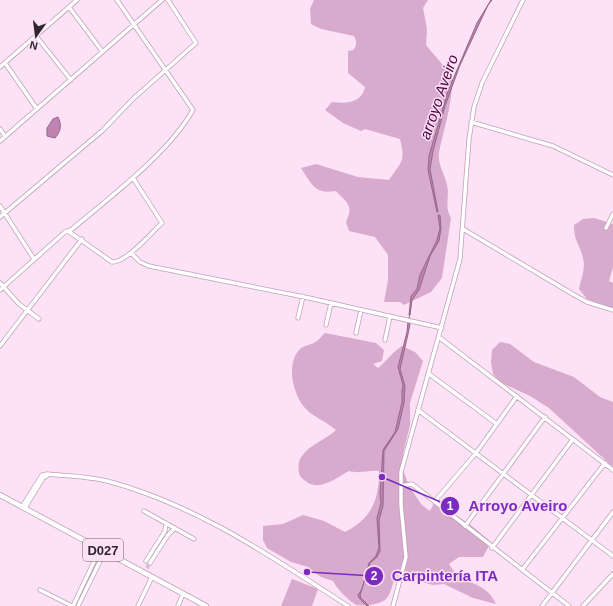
<svg xmlns="http://www.w3.org/2000/svg" width="613" height="606" font-family="Arial,sans-serif">
	<rect width="100%" height="100%" fill="#fde1f6"/>
	<path fill="#d8aacd" d="M314,0h114l-5,8 4,21 -1,16 26,31c1,27 -8,52 -13,76 -2,12 6,22 8,33 3,12 -3,22 4,33l-9,60 -11,14 -27,13 -4,-3h-16l4,-22v-25l-13,-18 -26,-6 -3,-9c8,-17 1,-19 -10,-31 -21,4 -25,-8 -35,-23l15,-4 42,13 31,3c12,-19 17,-17 11,-41l-35,-10 -4,2 -18,-8 -18,-13 7,-8c14,2 30,1 33,-15l-17,-14v-22l5,-1c4,-5 4,-8 1,-14l-33,-7 -10,-5 -1,-15z
		M594,218l19,6v43l-4,14 4,2v26l-26,-10 -8,-10c2,-10 7,-21 4,-31 -3,-14 -9,-16 -9,-33l9,-6z
		M325,333l51,10 8,7 -2,11 -9,3 5,4c9,-7 14,-16 24,-22l13,6 8,9 -13,42v22l-7,29v16l7,18 12,17 8,6 5,-10 37,25 19,16 -8,15h-24l-10,7c13,23 36,15 47,40l-23,-6 -29,-14 -11,1 -11,-3 -19,-13c-13,11 -8,17 -16,29 -6,7 -22,8 -31,7 -8,-5 -19,-16 -23,-24l-12,-4 -13,-10 -17,-5 -24,-14 -4,-8v-14l20,-2 20,-9 21,6 21,11c27,-14 34,-32 34,-61 -10,-1 -21,3 -30,0 -13,7 -31,22 -45,9 -2,-2 -4,-3 -5,-7 -1,-6 -1,-12 3,-17 8,-12 24,-16 34,-26 -9,-8 -20,-12 -28,-19 -15,-13 -23,-47 -8,-62 4,-4 12,-4 17,-8 3,-2 5,-6 8,-8z
		M500,342l10,2 24,18 40,15 26,20 13,5v65l-64,-59 -19,-12 -30,-14 -7,-8 -2,-12 1,-12z
		M292,579l26,10 -6,17h-31z"/>
	<path fill="#bf83b1" stroke="#946789" d="M491,0h1l-4,5 -28,60 -15,41 -12,45 -3,18 8,43h-1l-9,-42 1,-14 19,-65 29,-68z
		M58,117c4,8 3,14 -3,21l-8,-2v-8l6,-9z
		M438,215h2l1,13 -2,13 -9,15 -11,34 -7,10 -2,15h-1l2,-19 6,-7 3,-14 17,-35 3,-12z
		M408,321l2,3 -2,10 -8,35 5,17 -1,17 -6,26 -14,22 -1,55 -4,14 1,31 -3,6 -7,6 -10,32 1,3 8,8h-2l-8,-8 -1,-3 4,-6 7,-26 7,-7 3,-8 -2,-30 4,-15 -1,-9 3,-44 12,-18 7,-30v-11l1,-6 -5,-18 9,-35z"/>
	<g fill="none" stroke-linecap="round" stroke-linejoin="round">
		<path stroke="#946789" stroke-width="1" d="M409,318l1,-4"/>
		<path stroke="#d4bbce" stroke-width="3.5" stroke-dasharray="3.5 2" stroke-linecap="butt" d="M147,568l3,-5"/>
		<defs>
			<path id="minor" d="M69,7l33,44
				M36,36l35,44
				M5,63l32,46
				M0,67l77,-67
				M471,122l82,24 60,29
				M0,129l5,7
				M0,141l162,-141
				M0,206l34,53
				M0,217l102,-86 32,-33 62,-55 -28,-43
				M606,228l7,-14
				M463,229l113,67 11,6 26,8
				M68,231l44,31c14,1 39,-29 50,-39l-29,-45
				M131,253l9,9 9,4 160,32 133,30
				M0,283l19,21 20,15
				M0,290l65,-58 6,-2c39,-33 97,-76 122,-120l-76,-110
				M298,318l5,-22
				M326,325l5,-22
				M356,333l5,-23
				M440,338l173,132
				M385,340l5,-24
				M0,346l82,-107
				M429,374l68,50
				M418,410l195,146
				M401,486l11,-2 157,122
				M435,501l41,-48 41,-57
				M22,507l20,-32 5,-1c19,2 41,2 60,7 88,23 165,76 241,125
				M25,508l18,-30 5,-3
				M144,511l50,28
				M465,526l80,-109
				M492,548l81,-109
				M146,561l19,-30 1,-8
				M150,563l18,-28 7,-7
				M522,570l83,-107
				M40,590l32,16
				M73,606l27,-57
				M78,606l27,-55
				M138,606l14,-29
				M178,606l5,-12
				M393,606l13,-49 -5,-52v-33l59,-213 9,-120 5,-32 8,-24 41,-83
				M542,606l71,-94
				M583,606l30,-32"/>
			<path id="major" d="M0,495l206,111"/>
		</defs>
		<use href="#minor" stroke="#bca1b5" stroke-width="5"/>
		<use href="#major" stroke="#bca1b5" stroke-width="6"/>
		<use href="#minor" stroke="#fff" stroke-width="3.5"/>
		<use href="#major" stroke="#fff" stroke-width="4.5"/>
	</g>
	<g text-anchor="middle" stroke-width="3" stroke-linejoin="round" paint-order="stroke">
		<rect fill="#fde1f6" stroke="#6e5d69" stroke-width="1" x="83" y="539" width="40" height="22" rx="3"/>
		<g font-size="13" font-weight="bold" fill="#30252d">
			<text x="103" y="555">D027</text>
		</g>
		<g font-size="15" font-style="italic" fill="#4f0344" stroke="#fde1f6">
			<text transform="translate(439 97) rotate(-71)" y="5">arroyo Aveiro</text>
		</g>
	</g>
	<path fill="none" stroke="#7b2cbf" stroke-width="1.5" d="M382 477L450 506M307 572L374 576"/>
	<g fill="#7b2cbf" stroke="#fde1f6" stroke-width="1.5">
		<circle cx="382" cy="477" r="4"/>
		<circle cx="307" cy="572" r="4"/>
		<circle cx="450" cy="506" r="10"/>
		<circle cx="374" cy="576" r="10"/>
	</g>
	<g font-size="12" text-anchor="middle" font-weight="bold" fill="#fff">
		<text x="450" y="510">1</text>
		<text x="374" y="580">2</text>
	</g>
	<g font-size="15" text-anchor="middle" font-weight="bold" fill="#7b2cbf" stroke="#fde1f6" stroke-width="3" stroke-linejoin="round" paint-order="stroke">
		<text x="518" y="511">Arroyo Aveiro</text>
		<text x="445" y="581">Carpintería ITA</text>
	</g>
	<g transform="translate(36 36) rotate(194)" stroke="#fde1f6" stroke-width="3" paint-order="stroke">
	<path d="M0-3L7 15L0 10L-7 15Z" fill="#30252d"/>
	<text y="-6" font-size="11" font-weight="bold" text-anchor="middle" fill="#30252d">N</text>
	</g>
</svg>
